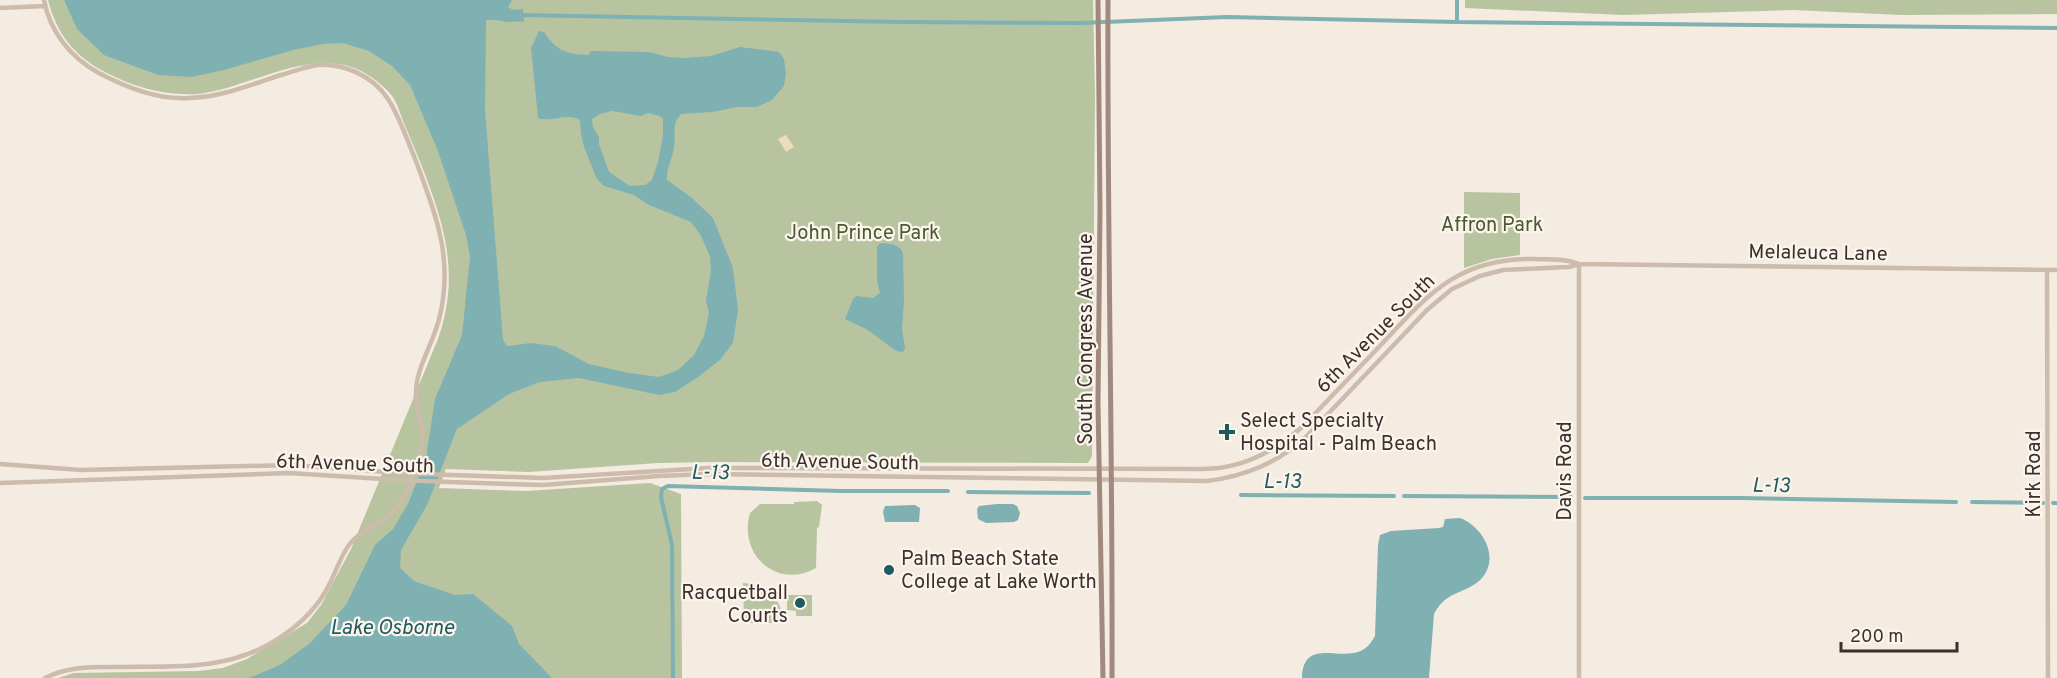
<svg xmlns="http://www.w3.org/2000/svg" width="2057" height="678" font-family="Overpass,sans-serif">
	<rect width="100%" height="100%" fill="#f4ebe1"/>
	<path fill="#b8c4a0" d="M48,0h1045l2,95 -3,361 -4,7 -373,-1 -57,1 -130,9 -82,-3 -7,19 87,3 124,-8 31,11 1,184h-624l16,-5 125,-2 24,-3 24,-9 60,-36 14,-18 30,-56 87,-210c20,-57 10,-104 -11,-159 -7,-20 -16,-40 -24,-59 -3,-8 -6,-19 -11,-25 -6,-8 -16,-16 -24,-21 -51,-34 -118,14 -171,19 -32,2 -64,-7 -92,-22 -30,-15 -49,-39 -57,-72z
		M1465,0h592v14l-155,1 -109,-5 -170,5 -158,-7z
		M1464,192l56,1v62l-28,4 -28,9z
		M817,501l5,4 -3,22 -2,1 -1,40c-39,22 -78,-13 -66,-55l10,-9h34v-2z
		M743,583c24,1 40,16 40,40h-37l-2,-2z
		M787,595h25v21h-16v-5l-9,-1z"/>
	<path fill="#efdcb8" d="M786,135l8,12 -8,5 -8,-13z"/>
	<path fill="#7fb0b2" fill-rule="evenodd" d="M64,0h448l-4,7 5,3 10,-1 1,13c-6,-1 -10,0 -16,0 -8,-1 -13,-3 -22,-2l-1,90 18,230 4,6 24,-3 24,3 34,18 40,9 30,4 19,-7 16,-15 10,-19 5,-23 -3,-12 5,-31 -1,-14 -10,-22 -9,-12 -42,-17 -15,-10 -30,-9 -7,-7 -13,-32 -3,-13 -1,-14c-13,-8 -29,3 -42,-2l-7,-70 8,-17 5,1c12,19 23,22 44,23l3,-4 58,1 19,5 16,1 27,-2 29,-9 39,5 5,7 2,14 -2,13 -12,14 -15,7h-19l-26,5 -31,2c-10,11 -5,19 -7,32 -1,12 -8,22 -7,34l25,18 21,20 20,50 5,42 -5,33 -13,17 -22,17 -23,15 -16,3 -80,-17 -39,4 -31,12 -52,35 -30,76 -26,45 -1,18 14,13 41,14 18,-1 39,32 7,18 33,34h-303l31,-13 30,-22 36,-38 29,-60 18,-16 15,-25 18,-46 9,-59 27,-64 8,-78 -4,-22 -28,-84 -28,-66 -18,-19 -23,-15 -26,-8 -20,1 -30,6 -69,20 -32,7 -34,-2 -54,-20 -27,-26zM612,111l29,5 7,-3 12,3 3,3v16l-5,27 -6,18 -7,5 -15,1 -21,-14 -10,-28v-7l-6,-10 -1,-8 8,-5z
		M882,243c9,1 17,1 21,10l1,49 -2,27 3,19 -2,4 -7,-1 -28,-21 -23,-11 8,-20 3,-3 17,2 7,-5 -3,-13v-33l2,-3z
		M997,504h16l4,2 3,7 -2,7 -4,2 -28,1 -8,-4 -1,-10 2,-3z
		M915,505l5,3 -1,14h-34l-2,-10 2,-6z
		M1460,518c23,9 40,39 22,60 -14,16 -35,11 -48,36l-5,64h-127c1,-39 34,-19 56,-26 9,-3 13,-9 17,-16l3,-91 2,-10 11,-4 48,-3 4,-1 2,-8z"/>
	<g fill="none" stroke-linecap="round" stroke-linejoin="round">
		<path stroke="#7fb0b2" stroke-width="4" d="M519,15l382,7 180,1 146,-6 230,5 600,6
			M1457,22v-22
			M968,492l121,1
			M1241,495l153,1
			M1404,496l167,1
			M1585,498h155l216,4
			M1972,502l71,1
			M2053,503h4
			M673,678l-1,-133 -11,-48 1,-8 6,-3 173,5h107"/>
		<path stroke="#cdbbac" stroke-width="4.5" d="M44,0c6,32 27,58 55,73 28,15 59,27 90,25 32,-1 62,-13 92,-23 11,-3 24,-8 36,-10 27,-2 56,11 71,34 11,17 18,38 26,57 20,54 40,100 26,159 -5,26 -24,51 -24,78 -1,10 3,20 5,31 5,26 -11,74 -32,91 -13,11 -30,16 -40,30 -9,12 -13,27 -20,40 -11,22 -31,41 -51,54 -49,32 -103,27 -159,28 -26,0 -50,-1 -74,11
			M0,8l45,-2
			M1579,264v414
			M2047,270l1,408
			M0,464l81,6 210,-5 109,8
			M451,475l92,3 165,-10 495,1c39,0 71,-17 99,-42 25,-26 51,-53 76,-79 49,-52 78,-90 156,-89 15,1 30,-1 45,5
			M448,482l95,3 116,-9 50,-2 498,7c40,-5 72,-19 101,-46l119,-125 25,-21 28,-13 23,-6 66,-3 10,-3 478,6
			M0,483l289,-10 109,7"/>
		<path stroke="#a18a7d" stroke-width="5" d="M1098,0l2,209 -2,194 5,275
			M1108,0c-1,226 5,452 4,678"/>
		<path stroke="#cdbbac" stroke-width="4.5" d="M400,473l51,2
			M398,480l50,2"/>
	</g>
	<g fill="#1f5a5e" stroke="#fbf5ee" stroke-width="2">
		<path d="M1224 423h6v6h6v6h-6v6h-6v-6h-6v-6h6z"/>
		<circle cx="889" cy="570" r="6"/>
		<circle cx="800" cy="603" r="6"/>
	</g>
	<g text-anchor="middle" stroke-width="4.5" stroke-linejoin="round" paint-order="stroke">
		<g font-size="20" fill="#4a5a2e" stroke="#fbf5ee">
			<text x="1492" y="231">Affron Park</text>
			<text x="863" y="239">John Prince Park</text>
		</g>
		<g font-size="20" fill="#3b302b" stroke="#fbf5ee">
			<text transform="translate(1818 252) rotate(1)" y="7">Melaleuca Lane</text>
			<text transform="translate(1375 333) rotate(-45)" y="7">6th Avenue South</text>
			<text transform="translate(1085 339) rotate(-90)" y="7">South Congress Avenue</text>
			<text transform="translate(840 461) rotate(1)" y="7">6th Avenue South</text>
			<text transform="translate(355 463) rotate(2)" y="7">6th Avenue South</text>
			<text transform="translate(1564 471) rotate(-90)" y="7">Davis Road</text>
			<text transform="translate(2033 474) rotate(-90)" y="7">Kirk Road</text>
		</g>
		<g font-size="20" fill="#3b302b" stroke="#fbf5ee" text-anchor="start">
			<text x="1240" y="427">Select Specialty<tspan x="1240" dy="23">Hospital - Palm Beach</tspan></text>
			<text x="901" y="565">Palm Beach State<tspan x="901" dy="23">College at Lake Worth</tspan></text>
			<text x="788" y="599" text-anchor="end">Racquetball<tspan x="788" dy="23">Courts</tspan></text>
		</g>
		<g font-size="21" font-style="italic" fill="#1f5a5e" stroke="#fbf5ee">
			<text transform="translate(710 472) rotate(1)" y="7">L-13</text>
			<text x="1282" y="488">L-13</text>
			<text transform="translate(1771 485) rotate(1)" y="7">L-13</text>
			<text x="392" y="634">Lake Osborne</text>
		</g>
	</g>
	<path d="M1841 642v9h116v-9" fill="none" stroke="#3b302b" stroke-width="3"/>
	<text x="1850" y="642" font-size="18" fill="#3b302b" stroke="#fbf5ee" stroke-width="4.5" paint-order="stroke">200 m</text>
</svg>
